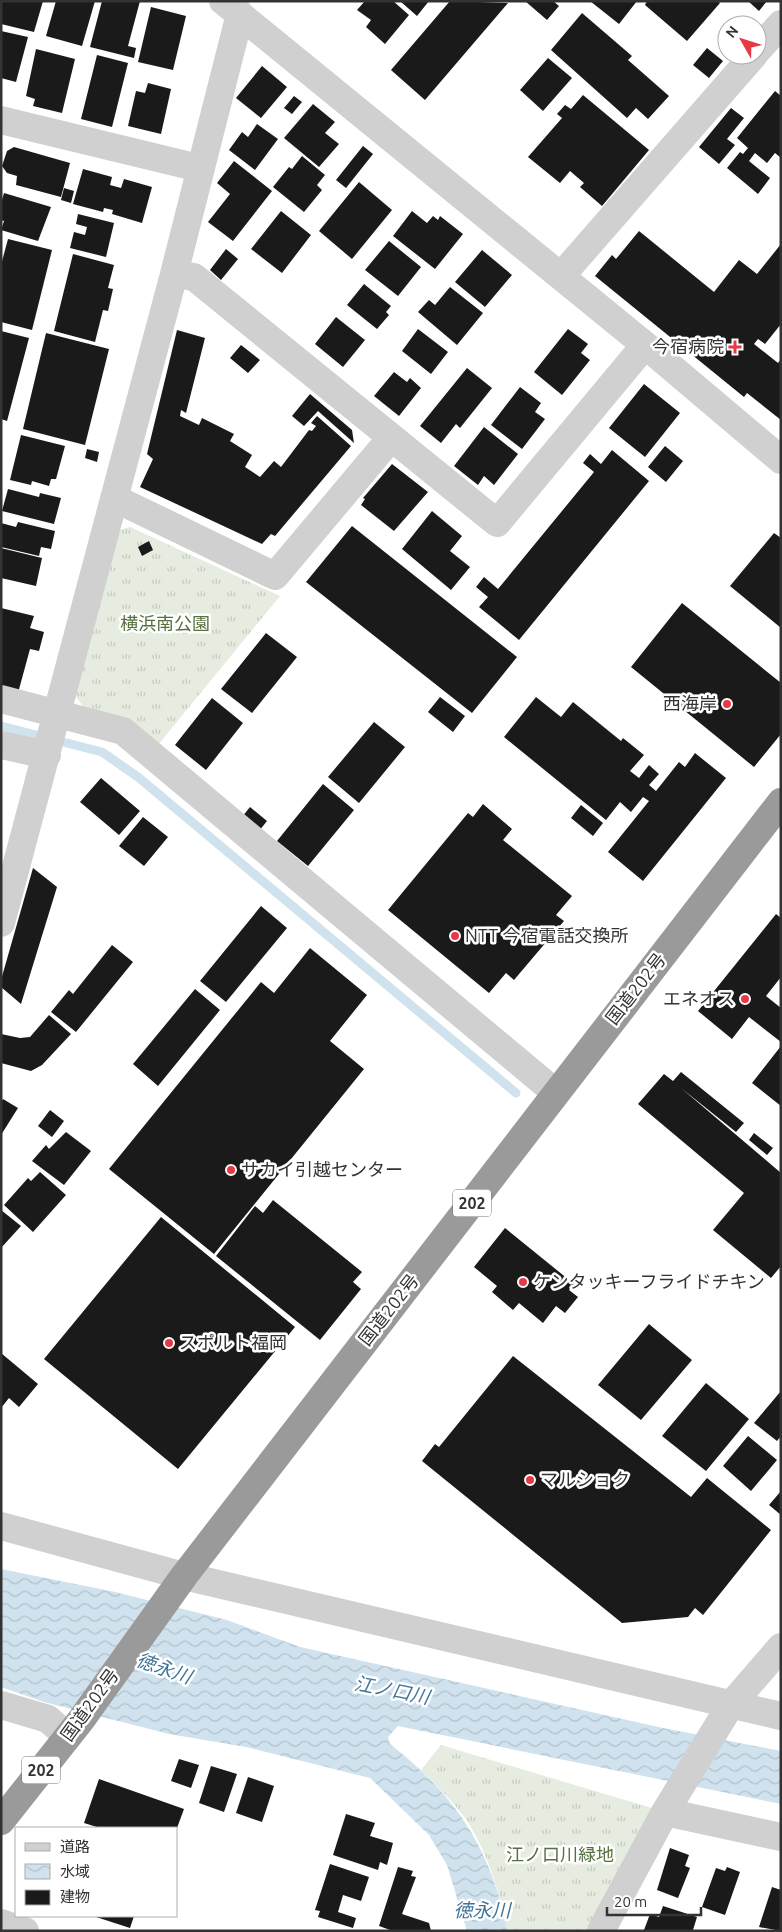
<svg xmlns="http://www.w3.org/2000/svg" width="782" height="1932" font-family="Ubuntu,'Noto Sans JP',sans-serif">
	<defs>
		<pattern id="grass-tufts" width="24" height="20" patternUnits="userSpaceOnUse" patternTransform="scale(1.25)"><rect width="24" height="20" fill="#e6ecdf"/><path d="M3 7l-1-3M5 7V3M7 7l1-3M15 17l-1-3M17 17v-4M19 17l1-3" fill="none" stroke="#c6cbc0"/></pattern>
		<pattern id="water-waves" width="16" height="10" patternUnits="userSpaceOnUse" patternTransform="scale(1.25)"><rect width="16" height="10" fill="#cfe2ee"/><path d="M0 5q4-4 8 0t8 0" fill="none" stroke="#b2c2cd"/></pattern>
	</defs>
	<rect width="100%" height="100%" fill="#fff"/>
	<path fill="url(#grass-tufts)" d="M130,527l150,69 -122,149 -28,-22 -47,-17 -9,-12 40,-162z
		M441,1745l224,67 -64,119h-94c-7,-39 -21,-84 -44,-116 -13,-16 -28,-31 -42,-45z"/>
	<path fill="url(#water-waves)" d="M1,1569l114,23 112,28 73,27 363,81 118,23v53l-383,-78 -10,11 2,7c65,51 102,105 117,187h-40l-20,-66 -18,-30 -59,-57 -124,-31 -77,-13 -125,-32 -43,-15z"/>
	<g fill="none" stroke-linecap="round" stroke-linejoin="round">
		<path stroke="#cfe2ee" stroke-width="9" d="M1,726l101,26 36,25 378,316"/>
	</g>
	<path fill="#1a1a1a" d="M2,1h41l-9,31 -33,-8z
		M56,1h39l-13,45 -36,-10z
		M102,1h38l-12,45 8,2 -2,10 -44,-11z
		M365,1h28l16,14 -24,29 -19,-17 5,-7 -14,-10z
		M400,1h29l-12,15z
		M450,1l58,2 -83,97 -34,-30z
		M525,1h28l6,5 -12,14z
		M590,1h47l-18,23z
		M647,1h71l2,2 -33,38 -42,-36z
		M748,1h19l-8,10z
		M151,7l35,9 -13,54 -35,-8z
		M582,13l50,43 -4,4 41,36 -21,23 -12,-11 -9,10 -76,-68z
		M1,31l27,6 -12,45 -15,-4z
		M707,48l16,13 -14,17 -16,-13z
		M36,49l39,10 -13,54 -29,-7 2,-7 -9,-3z
		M97,55l31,8 -16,64 -31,-8z
		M548,58l24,20 -29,33 -23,-21z
		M262,66l25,21 -26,31 -25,-20z
		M148,83l23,6 -10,45 -33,-8 8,-35 9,2z
		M775,91l6,5v62l-6,-5 -8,10 -12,-10 -6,8 21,17 -12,16 -31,-26 13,-16 3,2 5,-6 -11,-10z
		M583,95l66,55 -47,56 -22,-19 4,-4 -14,-12 -10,12 -32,-26 34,-39 -5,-4 8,-9 6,4z
		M294,96l8,6 -10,12 -8,-6z
		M313,104l22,18 -10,11 14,11 -20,23 -35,-29z
		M731,108l13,10 -17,21 8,6 -16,19 -20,-17z
		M257,124l21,15 -23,31 -26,-20 13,-18 6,5z
		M363,146l10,8 -27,34 -10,-8z
		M14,147l56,16 -9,34 -45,-12 1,-9 -10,-3 -5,-7 5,-15z
		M302,156l23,19 -8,10 5,5 -18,22 -31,-25 16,-20 3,2z
		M234,161l38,30 -39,50 -25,-19 22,-28 -13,-11z
		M83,169l29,8 -2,8 11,3 3,-9 28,8 -10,36 -30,-9 1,-4 -9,-2 -1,4 -30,-8z
		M359,182l33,28 -40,49 -33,-28z
		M64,188l10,3 -3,12 -10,-3z
		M4,193l47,14 -13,34 -37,-11 3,-9 -3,-1v-17z
		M281,211l30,24 -29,38 -31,-24z
		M412,211l15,12 6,-7 5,4 2,-4 23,18 -28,35 -42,-33z
		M78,214l36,9 -8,34 -36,-9 4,-16 11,3 2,-8 -11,-3z
		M639,231l75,61 25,-32 18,14 24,-30v80l-16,20 -7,-5 -4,5 24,19 3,-4v61l-34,-27 -3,4 -149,-121 17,-21 4,4z
		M8,239l44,11 -20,80 -31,-8v-57z
		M389,241l32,26 -23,29 -33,-26z
		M226,249l12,10 -17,21 -11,-10z
		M482,250l30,25 -27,32 -30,-25z
		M73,254l41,11 -6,23 5,1 -5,22 -5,-1 -8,32 -41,-11z
		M364,284l27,22 -5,6 3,3 -12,14 -30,-24z
		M450,287l33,26 -26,32 -39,-33 11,-12 6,5z
		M336,317l29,23 -22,27 -28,-23z
		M418,329l30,23 -17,22 -29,-23z
		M568,329l20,15 -7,9 9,7 -28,35 -28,-23z
		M177,330l28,8 -19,75 -5,-3 -1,6 19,9 3,-7 32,16 -4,7 22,14 -7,12 15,10 14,-16 7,6 28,-37 3,1 4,-5 -5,-3 6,-7 34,30 -76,90 -4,-2 -9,10 -122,-57 13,-28 -6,-5z
		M1,331l28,7 -22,83 -6,-2z
		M46,333l63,16 -24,96 -62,-16z
		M241,345l19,15 -12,13 -18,-15z
		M467,368l25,20 -32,40 -4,-4 -15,19 -21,-17z
		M394,372l13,10 3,-4 11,10 -22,28 -25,-20z
		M644,384l36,29 -35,44 -36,-29z
		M520,387l21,16 -6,9 10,7 -23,30 -31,-24z
		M310,394l42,36 2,13 -36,-32 -14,15 -12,-10z
		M484,427l34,27 -24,31 -10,-9 -6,9 -24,-19z
		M21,435l44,11 -9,33h-5l-2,7 -17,-5 -1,4 -21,-5z
		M665,446l18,15 -17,21 -18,-15z
		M87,449l12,3 -2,10 -12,-4z
		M612,450l37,31 -130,159 -40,-33 9,-10 -12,-10 8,-10 14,12 96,-117 -11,-9 7,-9 11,10z
		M392,464l36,28 -34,39 -33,-26 4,-6 -2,-1z
		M8,489l31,8 1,-4 21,5 -7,26 -52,-13z
		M432,511l30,25 -12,15 20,16 -19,23 -49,-41z
		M18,522l37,9 -4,18 -10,-2 -2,9 -38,-9v-24l15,4z
		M352,526l165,131 -45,56 -166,-131z
		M774,533l7,5v90l-51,-42z
		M149,541l4,9 -11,6 -4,-9z
		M1,548l41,10 -6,28 -35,-8z
		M682,603l99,80v51l-27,33 -123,-100z
		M1,608l33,8 -4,12 14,4 -5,19 -9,-2 -12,44 -17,-4z
		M266,633l31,24 -45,56 -31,-24z
		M440,697l25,19 -12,16 -25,-20z
		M536,697l25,20 12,-15 48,39 2,-3 21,17 -14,16 9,7 10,-13 10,9 -10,11 7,6 23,-29 6,5 10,-14 31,25 -83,103 -35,-29 41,-51 -6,-4 -12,15 -11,-10 -14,18 -102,-83z
		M212,698l31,25 -37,47 -31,-25z
		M374,722l31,25 -46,56 -31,-26z
		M101,778l39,33 -21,24 -39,-33z
		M323,784l31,26 -46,56 -31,-25z
		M483,804l29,25 -9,11 69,56 -16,19 8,6 -50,59 -8,-7 -17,20 -101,-83 80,-97 5,4z
		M581,805l22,18 -10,13 -22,-18z
		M250,807l17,14 -8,10 -17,-14z
		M143,817l25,20 -24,29 -25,-20z
		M33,868l24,19 -36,117 -20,-17v-7z
		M261,906l26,22 -61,74 -26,-21z
		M776,914l5,4v59l-15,19 15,12v34l-32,-25 -17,22 -34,-28z
		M112,945l21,17 -57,70 -25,-20 18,-22 4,4z
		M310,948l57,47 -37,46 34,28 -150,185 -105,-85 152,-187 13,11z
		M195,989l25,21 -62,76 -25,-22z
		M49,1015l22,19 -29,31 -11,6 -30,-8v-29l19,4 10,-1z
		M781,1046v60l-29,-23z
		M681,1072l63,51 -8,9 -55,-44 100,85v93l-10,12 -58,-48 31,-37 -106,-89 26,-30 9,7z
		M3,1099l15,9 -17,27v-33z
		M50,1110l14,11 -12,16 -14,-11z
		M66,1132l25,19 -27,34 -32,-24 14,-16 3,4z
		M754,1133l19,15 -6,7 -18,-15z
		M40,1172l26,23 -33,37 -29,-27 24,-27 3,3z
		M273,1200l89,72 -9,10 8,7 -41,51 -104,-84 39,-50 8,7z
		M1,1210l20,16 -20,22z
		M161,1217l134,110 -117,142 -134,-110z
		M505,1228l69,56 -5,6 9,7 -13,16 -9,-7 -13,17 -24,-20 -6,7 -21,-18 5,-6 -23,-19z
		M649,1324l43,36 -51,60 -43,-35z
		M1,1353l37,31 -19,23 -10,-9 -8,10z
		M513,1356l178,141 16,-19 64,52 -68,85 -8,-7 -7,9 -66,6 -200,-162 13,-17 4,3z
		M706,1383l43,36 -43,52 -44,-35z
		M781,1391v45l-4,5 -23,-18z
		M748,1436l29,24 -26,31 -28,-25z
		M781,1491v24l-12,-10z
		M179,1759l20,6 -8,23 -20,-7z
		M211,1766l26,8 -13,38 -25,-9z
		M248,1777l26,9 -12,36 -26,-9z
		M99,1779l85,30 -7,19h-77l-16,-5z
		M346,1814l29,9 -5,13 23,7 -6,22 -7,-3 -2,8 -45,-15z
		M670,1848l19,7 -4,11 5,2 -12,30 -21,-8z
		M330,1864l39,13 -8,24 -18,-6 -5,17 18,6 -3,10 -35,-11 2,-6 -5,-1z
		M398,1867l15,4 -2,5 5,1 -14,37 27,9 2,8h-38l-14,-5z
		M727,1867l13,5 -15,43 -23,-8 14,-39 9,3z
		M772,1887l9,3v41l-22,-4z
		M663,1906l34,11 -4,13h-49l6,-16 9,3z
		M93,1916h41l-4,12z"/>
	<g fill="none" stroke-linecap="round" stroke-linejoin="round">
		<path stroke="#d0d0d0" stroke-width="28" d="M223,1l422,344 136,115
			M757,51l24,-27
			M1,120l198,48
			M174,274l20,3 303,246 148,-178
			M561,276l193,-221
			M114,498l161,78 116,-138
			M1,699l122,32 433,362
			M1,745l46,10
			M1,923l173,-649 66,-260
			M1,1526l183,50 597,140
			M1,1705l47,14 19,17
			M665,1812l116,25
			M1,1923l24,8
			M601,1931l64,-119 65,-106 51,-59"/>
		<path stroke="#9a9a9a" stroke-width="28" d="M1,1821l80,-101 103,-144 597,-774"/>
	</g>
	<g fill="#e63946" stroke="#fff" stroke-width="2">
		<path d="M732.5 339.5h5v5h5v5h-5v5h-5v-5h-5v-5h5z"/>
		<circle cx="727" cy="704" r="5"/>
		<circle cx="455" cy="936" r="5"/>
		<circle cx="745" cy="999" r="5"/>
		<circle cx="231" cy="1170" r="5"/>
		<circle cx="523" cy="1282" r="5"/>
		<circle cx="169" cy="1343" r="5"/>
		<circle cx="530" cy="1480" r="5"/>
	</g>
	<g text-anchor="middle" stroke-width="5" stroke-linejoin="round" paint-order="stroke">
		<g fill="#fff" stroke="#707070" stroke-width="1">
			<rect x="453" y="1189.5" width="38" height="27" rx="4"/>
			<rect x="22" y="1756.5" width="38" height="27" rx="4"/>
		</g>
		<g font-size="16" font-weight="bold" fill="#333">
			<text x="472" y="1209">202</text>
			<text x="41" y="1776">202</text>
		</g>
		<g font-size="18" fill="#333" stroke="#fff" text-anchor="start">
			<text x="724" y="353" text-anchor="end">今宿病院</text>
			<text x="717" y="710" text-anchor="end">西海岸</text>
			<text x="465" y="942">NTT 今宿電話交換所</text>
			<text x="735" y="1005" text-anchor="end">エネオス</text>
			<text x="241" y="1176">サカイ引越センター</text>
			<text x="533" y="1288">ケンタッキーフライドチキン</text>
			<text x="179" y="1349">スポルト福岡</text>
			<text x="540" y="1486">マルショク</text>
		</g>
		<g font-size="18" fill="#56703f" stroke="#fff">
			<text x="165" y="630">横浜南公園</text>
			<text x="560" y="1861">江ノ口川緑地</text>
		</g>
		<g font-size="18" fill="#333" stroke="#fff">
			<text transform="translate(636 989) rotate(-52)" y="6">国道202号</text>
			<text transform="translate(389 1310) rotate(-52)" y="6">国道202号</text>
			<text transform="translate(90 1705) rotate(-54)" y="6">国道202号</text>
		</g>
		<g font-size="19" font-style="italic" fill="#3f7597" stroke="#fff">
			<text transform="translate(164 1668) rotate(19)" y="7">徳永川</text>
			<text transform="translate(392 1690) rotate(11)" y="7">江ノ口川</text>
			<text x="482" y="1917">徳永川</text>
		</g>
	</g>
	<rect width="782" height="1932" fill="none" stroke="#333333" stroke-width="5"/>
	<rect x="15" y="1827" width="162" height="90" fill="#ffffff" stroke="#adadad"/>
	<rect x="25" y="1843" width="25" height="8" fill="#d0d0d0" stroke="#adadad"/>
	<text x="60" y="1852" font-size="15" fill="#333333">道路</text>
	<rect x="25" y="1864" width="25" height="15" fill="url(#water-waves)" stroke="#adadad"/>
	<text x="60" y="1877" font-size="15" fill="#333333">水域</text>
	<rect x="25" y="1890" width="25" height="15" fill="#1a1a1a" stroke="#adadad"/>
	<text x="60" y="1902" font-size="15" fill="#333333">建物</text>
	<g transform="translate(742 40) rotate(309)"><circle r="24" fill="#ffffff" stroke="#adadad"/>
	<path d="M0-4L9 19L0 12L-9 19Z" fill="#e63946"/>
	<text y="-8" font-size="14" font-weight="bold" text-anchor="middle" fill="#333333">N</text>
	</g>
	<path d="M607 1907v8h94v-8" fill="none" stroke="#333333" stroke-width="2.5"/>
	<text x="614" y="1907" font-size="15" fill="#333333" stroke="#ffffff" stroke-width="4" paint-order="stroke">20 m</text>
</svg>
